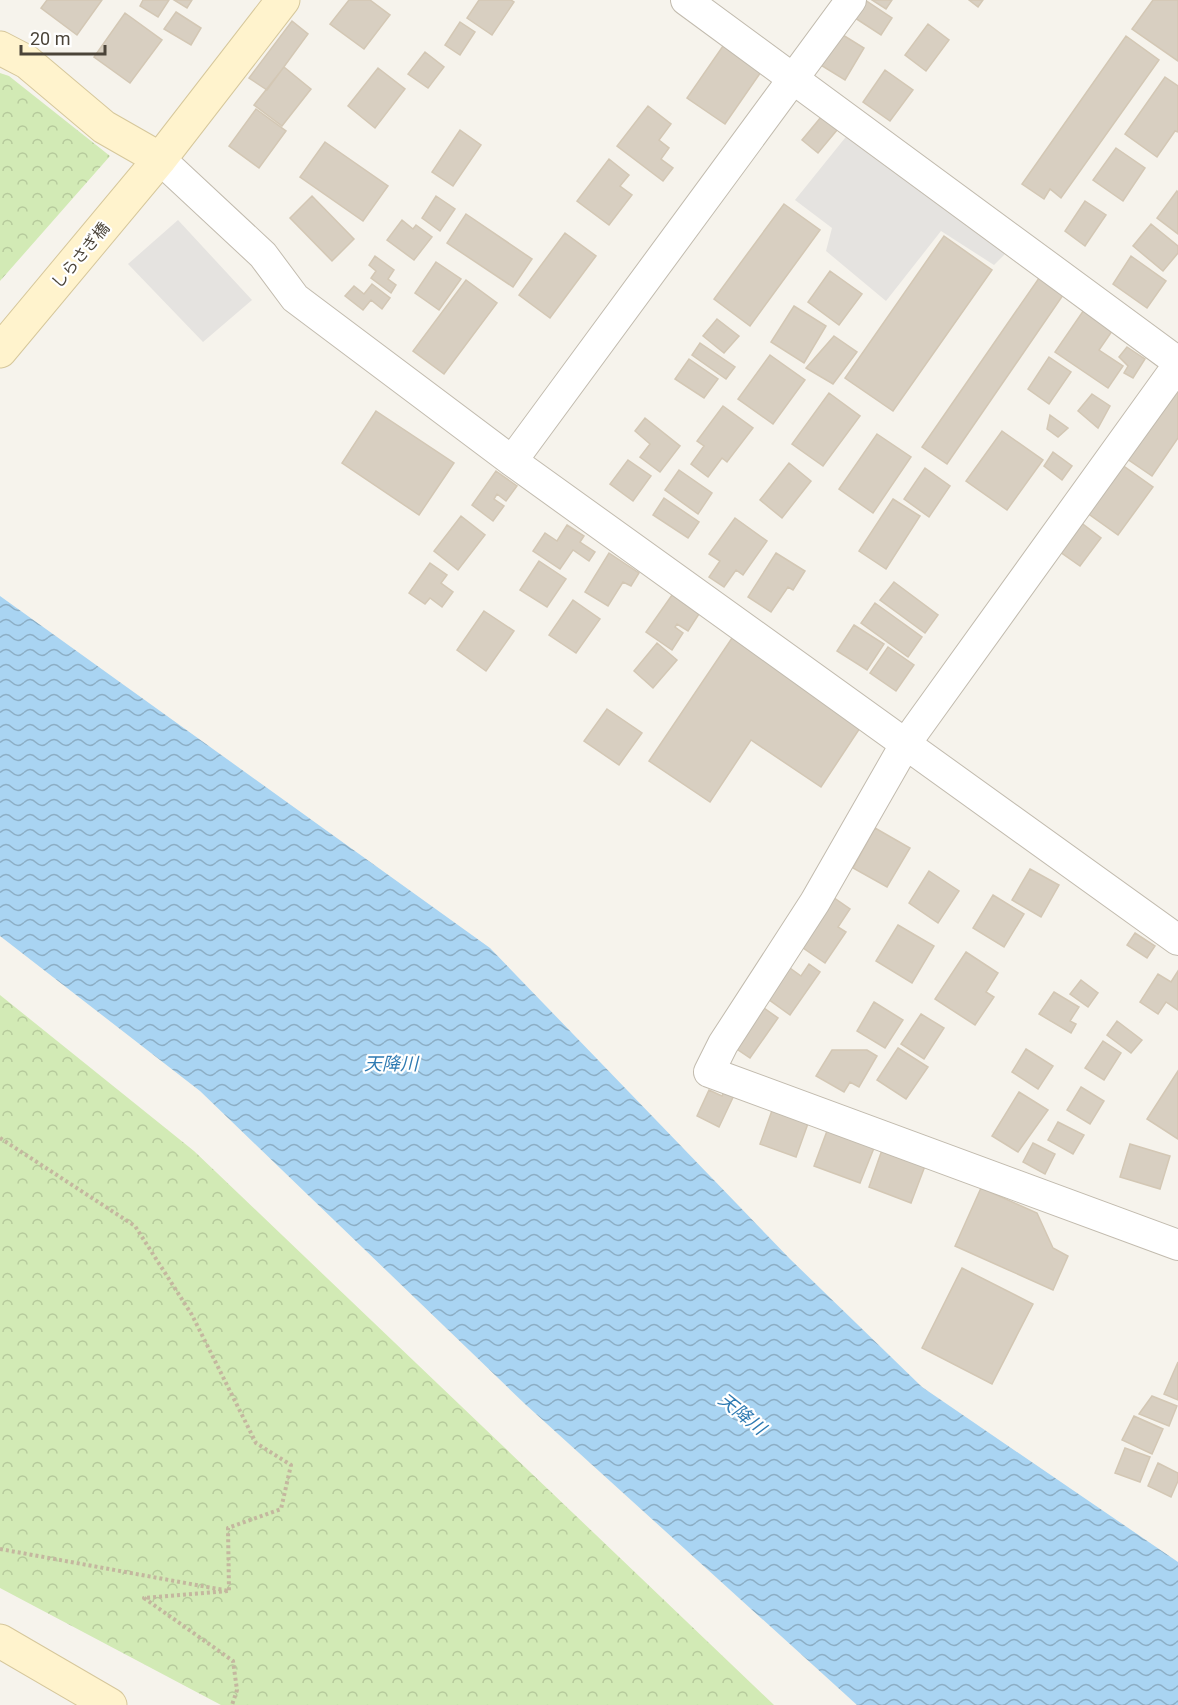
<svg xmlns="http://www.w3.org/2000/svg" width="1178" height="1705" font-family="Roboto,'Noto Sans JP',sans-serif">
	<defs>
		<pattern id="park-crowns" width="20" height="18" patternUnits="userSpaceOnUse" patternTransform="scale(1.5)"><rect width="20" height="18" fill="#d2eab5"/><path d="M2 6a3 3 0 1 1 6 0M12 15a3 3 0 1 1 6 0" fill="none" stroke="#b6ca9c"/></pattern>
		<pattern id="water-waves" width="16" height="10" patternUnits="userSpaceOnUse" patternTransform="scale(1.5)"><rect width="16" height="10" fill="#a9d4f2"/><path d="M0 5q4-4 8 0t8 0" fill="none" stroke="#8caec5"/></pattern>
	</defs>
	<rect width="100%" height="100%" fill="#f6f3ec"/>
	<path fill="url(#park-crowns)" d="M0,73l9,3 101,80 -110,125z
		M0,995l194,156 580,554h-553l-221,-117z"/>
	<path fill="#e5e3e0" d="M849,133l162,115 -17,17 -53,-34 -55,70 -60,-50 6,-23 -37,-28z
		M178,220l74,80 -49,42 -75,-78z"/>
	<path fill="url(#water-waves)" d="M0,596l490,352 300,311 132,128 256,175v143h-321l-332,-301 -325,-313 -200,-155z"/>
	<path fill="#d8cfc1" stroke="#d3c7b4" stroke-width="1.5" d="M47,0h55l-25,35 -36,-27z
		M143,0h26l-11,17 -18,-11z
		M174,0h18l-5,8z
		M349,0h21l20,15 -26,34 -34,-25z
		M479,0h32l3,2 -22,33 -25,-17z
		M865,0l27,18 -11,17 -29,-19z
		M872,0h20l-6,9z
		M969,0h14l-5,7z
		M1153,0h25v61l-46,-32z
		M176,12l25,16 -10,17 -27,-16z
		M125,13l37,27 -32,43 -36,-26z
		M292,21l16,13 -41,56 -18,-12z
		M460,22l15,10 -15,23 -15,-10z
		M928,24l21,16 -23,31 -21,-16z
		M838,32l26,16 -19,32 -26,-16z
		M1126,36l33,24 -98,138 -11,-9 -6,10 -22,-15z
		M723,46l38,26 -36,52 -38,-26z
		M425,52l19,15 -16,21 -20,-14z
		M284,67l27,22 -29,37 -28,-21z
		M378,68l27,21 -30,39 -27,-22z
		M885,70l28,20 -23,31 -27,-19z
		M1165,77l13,9v46l-3,-1 -18,26 -32,-23z
		M648,106l23,18 -12,16 10,8 -8,11 12,9 -10,13 -46,-35z
		M256,109l30,22 -27,37 -30,-22z
		M821,117l16,13 -19,23 -16,-13z
		M460,130l21,15 -28,41 -21,-14z
		M325,142l63,44 -25,35 -63,-44z
		M1116,148l29,20 -22,33 -30,-21z
		M609,159l20,16 -9,11 12,9 -23,30 -32,-24z
		M1177,191l1,1v42l-21,-16z
		M312,196l42,43 -22,22 -42,-43z
		M436,196l19,13 -15,22 -18,-13z
		M1085,201l21,14 -21,31 -20,-15z
		M784,204l36,26 -70,96 -36,-27z
		M466,214l66,45 -19,28 -66,-44z
		M402,220l11,9 3,-4 16,12 -18,23 -27,-20z
		M1151,224l27,22v7l-15,18 -30,-25z
		M565,233l31,23 -46,62 -31,-23z
		M944,236l48,34 -99,141 -48,-33z
		M375,256l19,14 -6,9 8,6 -5,8 -20,-15 5,-7 -7,-6z
		M1131,256l35,25 -19,27 -34,-24z
		M436,262l25,17 -22,31 -24,-17z
		M1046,268l24,17 -123,179 -25,-17z
		M830,271l32,23 -23,31 -31,-23z
		M466,280l31,23 -53,71 -31,-23z
		M372,284l18,14 -8,11 -11,-9 -8,10 -18,-14 9,-10 10,8z
		M1088,304l29,20 -18,26 24,16 -15,22 -53,-36z
		M794,306l32,20 -22,37 -33,-21z
		M717,319l22,17 -15,17 -21,-17z
		M834,336l23,16 -24,32 -27,-16z
		M700,343l35,24 -9,12 -34,-24z
		M1127,347l18,12 -12,19 -9,-5 4,-7 -9,-9z
		M770,355l35,25 -32,44 -35,-25z
		M1049,357l22,15 -22,32 -21,-15z
		M689,359l29,20 -14,19 -29,-19z
		M1178,377v61l-26,38 -32,-22z
		M829,393l31,23 -37,50 -31,-22z
		M1092,394l18,12 -12,22 -20,-17z
		M723,406l30,22 -26,34 -5,-4 -14,19 -17,-13 13,-18 -7,-5z
		M376,411l78,52 -35,52 -77,-52z
		M1050,415l18,13 -10,9 -11,-8z
		M645,418l35,28 -20,26 -20,-15 10,-13 -15,-13z
		M1002,431l41,29 -36,50 -41,-29z
		M877,434l34,23 -38,56 -34,-24z
		M1053,452l19,14 -10,14 -18,-14z
		M628,460l23,16 -18,25 -23,-17z
		M1118,462l35,25 -35,48 -35,-25z
		M789,463l22,18 -29,37 -22,-18z
		M925,468l25,18 -21,31 -25,-18z
		M679,470l33,23 -14,21 -33,-24z
		M496,471l21,15 -11,15 -9,-7 -3,5 10,7 -11,15 -21,-16z
		M664,498l35,24 -11,16 -35,-23z
		M893,499l27,17 -34,53 -27,-18z
		M461,516l24,19 -27,35 -24,-19z
		M735,518l32,23 -24,34 -7,-5 -12,17 -15,-10 11,-16 -11,-7z
		M1075,518l26,20 -21,28 -27,-19z
		M567,525l17,11 -4,6 15,10 -6,9 -16,-11 -13,19 -27,-18 12,-18 12,8z
		M609,553l30,20 -8,13 -8,-4 -15,24 -23,-14z
		M776,553l29,18 -12,19 -5,-3 -17,25 -23,-15z
		M539,561l27,18 -19,28 -27,-17z
		M430,563l17,12 -6,8 12,9 -11,15 -12,-9 -5,6 -16,-11z
		M894,582l44,33 -13,18 -45,-33z
		M672,595l27,19 -11,17 -11,-7 -2,3 8,6 -11,17 -26,-18z
		M573,600l27,19 -24,34 -27,-18z
		M875,603l47,34 -14,20 -47,-34z
		M484,611l30,20 -28,40 -29,-21z
		M854,625l30,19 -17,26 -30,-19z
		M732,638l130,87 -41,62 -70,-47 -41,62 -61,-41z
		M657,643l20,17 -24,28 -19,-17z
		M888,647l26,18 -18,26 -26,-18z
		M607,709l35,24 -23,32 -35,-24z
		M875,828l35,20 -23,39 -34,-19z
		M1030,869l29,16 -18,32 -29,-17z
		M929,871l30,20 -21,32 -29,-20z
		M820,888l30,21 -12,18 8,5 -21,31 -38,-26z
		M993,895l31,19 -20,33 -31,-19z
		M898,925l36,21 -22,37 -36,-22z
		M1135,933l20,13 -8,12 -20,-13z
		M966,952l32,21 -12,19 8,5 -19,28 -40,-26z
		M772,955l29,21 8,-12 11,8 -30,43 -40,-29z
		M1178,971v39l-12,-8 -8,12 -18,-12 18,-28 13,8z
		M1081,980l17,13 -10,14 -18,-13z
		M1054,992l25,15 -9,14 6,3 -5,9 -32,-19z
		M747,996l31,22 -28,40 -31,-21z
		M874,1002l29,18 -18,28 -28,-17z
		M921,1014l23,14 -20,31 -23,-15z
		M1117,1021l25,19 -11,13 -24,-18z
		M1103,1041l18,12 -17,27 -19,-12z
		M898,1048l30,19 -22,32 -29,-19z
		M1026,1049l27,17 -15,23 -26,-17z
		M832,1050h35l10,6 -18,31 -9,-5 -6,10 -28,-16z
		M1178,1071v68l-31,-20z
		M727,1085l10,4 -18,38 -22,-11 12,-26 13,6z
		M1081,1087l23,14 -14,23 -23,-14z
		M1019,1092l29,18 -30,42 -26,-16z
		M774,1105l36,13 -14,39 -36,-13z
		M1058,1122l26,13 -11,19 -25,-14z
		M827,1131l47,17 -14,35 -46,-17z
		M1033,1143l22,11 -10,20 -22,-12z
		M1130,1144l40,12 -10,33 -40,-12z
		M882,1150l43,16 -14,37 -42,-16z
		M981,1188l56,25 16,35 15,8 -15,34 -98,-44z
		M962,1268l71,36 -41,80 -70,-36z
		M1178,1362v38l-14,-6z
		M1152,1396l25,10 -8,20 -30,-12z
		M1134,1416l29,13 -11,25 -30,-14z
		M1125,1448l25,9 -10,25 -25,-9z
		M1158,1463l20,10v8l-7,16 -23,-11z"/>
	<g fill="none" stroke-linecap="round" stroke-linejoin="round">
		<defs>
			<path id="street" d="M686,0l492,362
				M160,159l103,96 32,43 217,163 666,479
				M1178,365l-272,378 -91,159 -92,142 -14,28 469,173
				M512,461l339,-461"/>
			<path id="secondary" d="M0,48l27,14 77,65 56,32
				M0,351l160,-192 123,-159
				M0,1641l110,64"/>
		</defs>
		<use href="#street" stroke="#c2bbae" stroke-width="32"/>
		<use href="#secondary" stroke="#d6c79b" stroke-width="35"/>
		<path stroke="#c4b79f" stroke-width="4" stroke-dasharray="3 3" stroke-linecap="butt" d="M0,1138l135,88 57,89 64,128 35,22 -10,44 -53,19 1,63
			M0,1549l229,42 -85,7 89,63 4,29 -5,15"/>
		<use href="#street" stroke="#fff" stroke-width="30"/>
		<use href="#secondary" stroke="#fff3cd" stroke-width="33"/>
	</g>
	<g text-anchor="middle" stroke-width="4.5" stroke-linejoin="round" paint-order="stroke">
		<g font-size="16" fill="#4b4439" stroke="#fff">
			<text transform="translate(80 255) rotate(-50)" y="6">しらさぎ橋</text>
		</g>
		<g font-size="18" font-style="italic" fill="#2e7ab2" stroke="#fff">
			<text x="391" y="1070">天降川</text>
			<text transform="translate(742 1414) rotate(39)" y="6">天降川</text>
		</g>
	</g>
	<path d="M21 45v9h84v-9" fill="none" stroke="#4b4439" stroke-width="3"/>
	<text x="30" y="45" font-size="18" fill="#4b4439" stroke="#ffffff" stroke-width="4.5" paint-order="stroke">20 m</text>
</svg>
